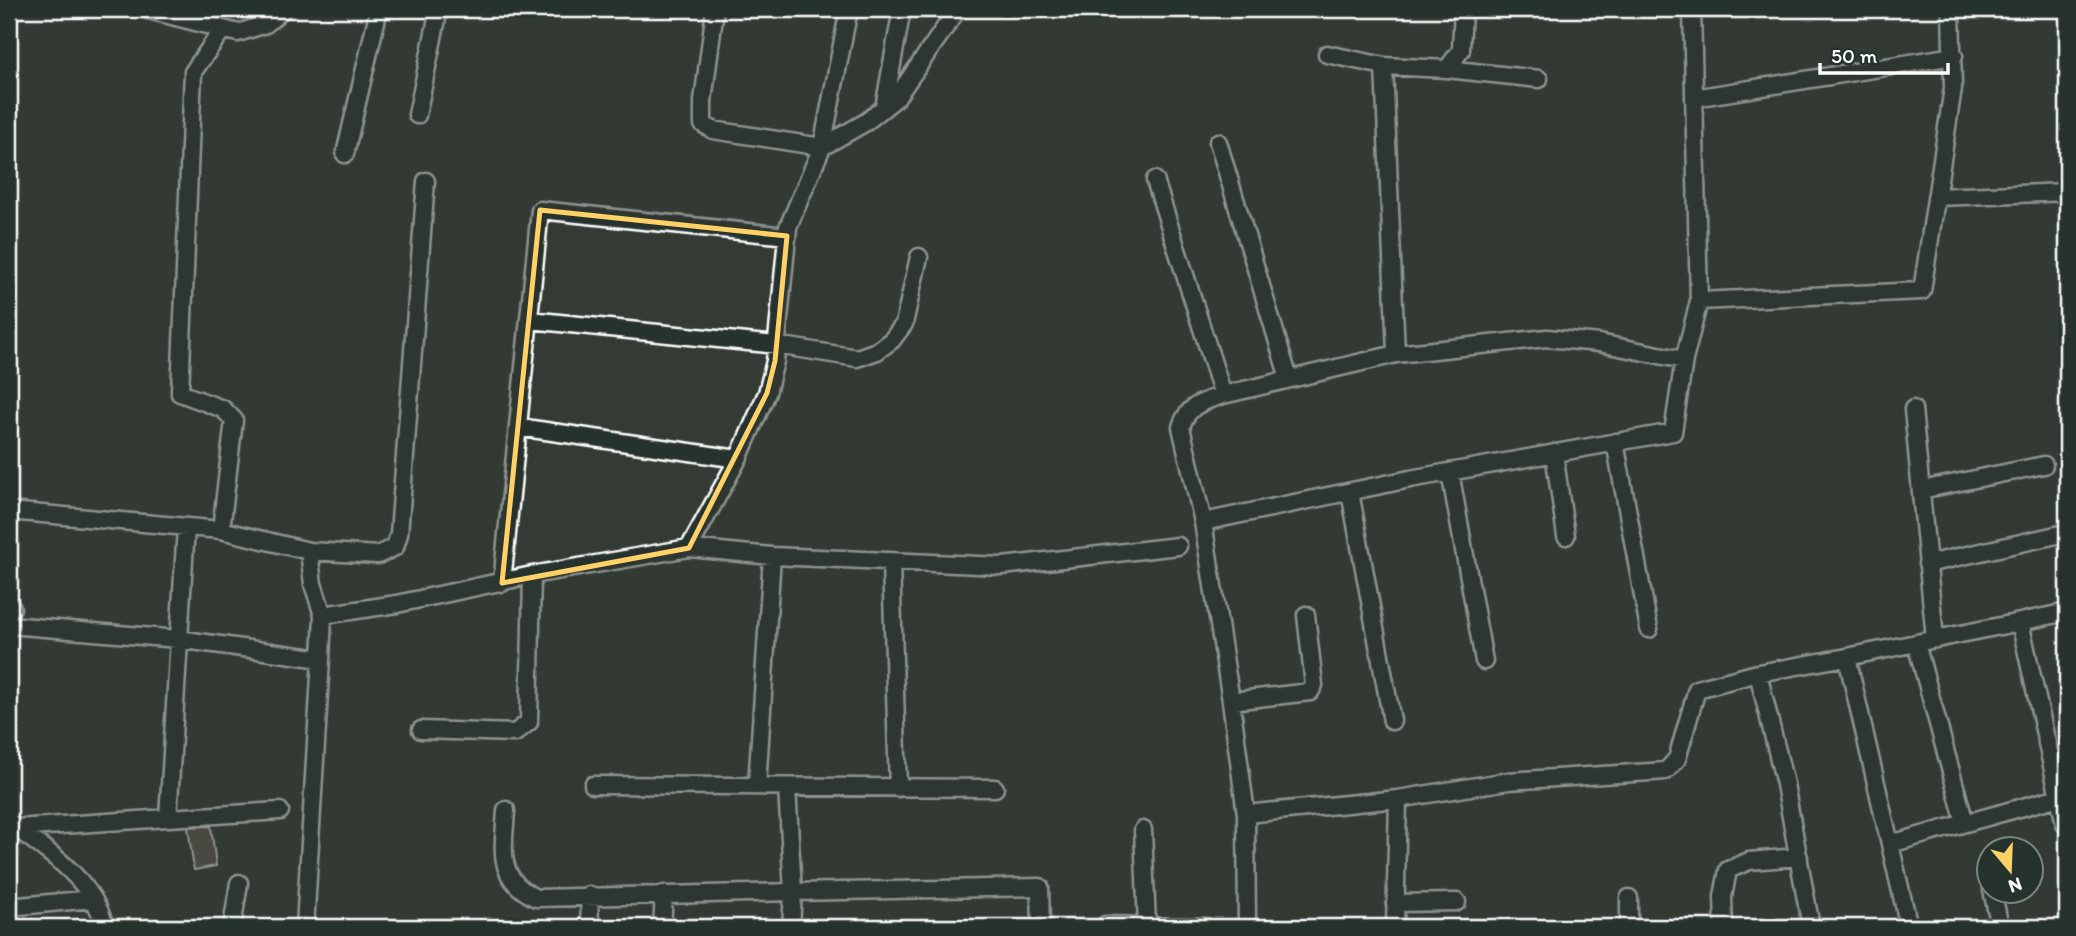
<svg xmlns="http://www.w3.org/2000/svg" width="2076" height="936" font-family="Itim,sans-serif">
	<rect width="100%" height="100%" fill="#333b34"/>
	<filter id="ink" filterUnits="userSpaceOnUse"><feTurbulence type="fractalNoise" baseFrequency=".0143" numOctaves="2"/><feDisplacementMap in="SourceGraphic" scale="14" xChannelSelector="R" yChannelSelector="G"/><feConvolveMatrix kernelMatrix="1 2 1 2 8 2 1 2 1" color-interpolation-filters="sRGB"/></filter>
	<g filter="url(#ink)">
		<path fill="#655a51" stroke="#fff" stroke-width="2" d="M211,826l5,40 -22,4 -6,-43z"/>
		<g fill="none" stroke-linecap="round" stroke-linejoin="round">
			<defs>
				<path id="minor" d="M145,9l93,24 28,-9 17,-15
					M715,9l-12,92v23l10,6 109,17 27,-138
					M1327,54l57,12
					M1447,69l92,10
					M1694,98l260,-42
					M884,108l18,-99
					M417,115l22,-106
					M1218,142l71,237
					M345,154l34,-145
					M1155,180l68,215
					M1936,197l131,-5
					M1699,301l223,-10 31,-203 -2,-79
					M530,320l247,25 80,13 20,-7 15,-11 12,-16 15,-67
					M1396,354l-12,-288 63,3 14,-19 2,-41
					M1684,360l15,-59 -7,-292
					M1913,409l22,230
					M518,427l220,32
					M1615,442l34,187
					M1554,453l12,83
					M1450,472l34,189
					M1921,490l123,-25
					M1350,492l42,229
					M9,511l212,19 88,21 4,33 10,31 74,-11 135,-29 157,-27 83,8 230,10 176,-20
					M1203,522l207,-43 263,-47 11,-72 -85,-17 -52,-5 -151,16 -173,41c-21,7 -35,10 -42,32l22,95 28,179 15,113 1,113
					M221,530l13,-110 -11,-11 -43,-16 13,-321 30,-43
					M689,548l49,-89 29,-66 8,-32 13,-134 34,-80 44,-25 30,-24 62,-89
					M309,551l69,4 17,-8 4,-13 27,-353
					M891,561l7,227
					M1927,564l134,-30
					M502,583l38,-373 247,26
					M9,608h3
					M2020,622l47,-10
					M9,625l169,14 143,20 -16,268
					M1916,643l49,180
					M1847,657l173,-35 45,202
					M321,659l2,-44
					M1231,701l79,-9 4,-7 -8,-70
					M421,730l94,3 14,-11 3,-147
					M593,785l402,3
					M757,786l15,-230
					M787,787l6,105 247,-5 1,40
					M1398,799l110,-18 158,-10 11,-12 20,-70 61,-16
					M506,810c-2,39 -11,68 30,88l257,-6 -2,35
					M1246,814l152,-15 -3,128
					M168,818l112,-7
					M12,825c36,26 82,56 93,102
					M16,828l152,-10 18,-291
					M1143,830l4,96
					M1992,890l8,37
					M589,895l1,32
					M1395,903l62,-1
					M9,907l83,-8
					M1105,925l101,2
					M232,927l7,-44
					M662,927l2,-33
					M1629,927v-29
					M1724,927l-1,-30 5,-27 21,-9 50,-4
					M1811,927l-26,-143 -27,-111 89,-16 43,187
					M1909,927l-19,-83 169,-47"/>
			</defs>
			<use href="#minor" stroke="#fff" stroke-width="21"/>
			<use href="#minor" stroke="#26332d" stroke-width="16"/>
		</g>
	</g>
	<path d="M0 0H2076V936H0ZM540,210l247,26 -12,125 -8,32 -78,155 -187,35z" fill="#333b34" fill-opacity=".55" fill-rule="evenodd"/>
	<path fill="none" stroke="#ffd166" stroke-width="5" stroke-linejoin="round" d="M540,210l247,26 -12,125 -8,32 -78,155 -187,35z"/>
	<rect width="2076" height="936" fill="none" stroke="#26332d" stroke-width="35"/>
	<rect x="18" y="18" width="2041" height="901" fill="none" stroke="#fff" stroke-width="2.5" filter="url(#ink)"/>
	<g transform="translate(2010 870) rotate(161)"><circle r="33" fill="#26332d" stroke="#7d8581" stroke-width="2"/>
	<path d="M0-5L12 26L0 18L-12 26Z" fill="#ffd166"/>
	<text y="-10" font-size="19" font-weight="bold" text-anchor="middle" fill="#ffffff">N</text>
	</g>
	<path d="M1820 63v10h128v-10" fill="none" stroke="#ffffff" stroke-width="3.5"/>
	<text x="1831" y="63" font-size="21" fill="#ffffff" stroke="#26332d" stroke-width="5" paint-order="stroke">50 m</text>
</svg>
